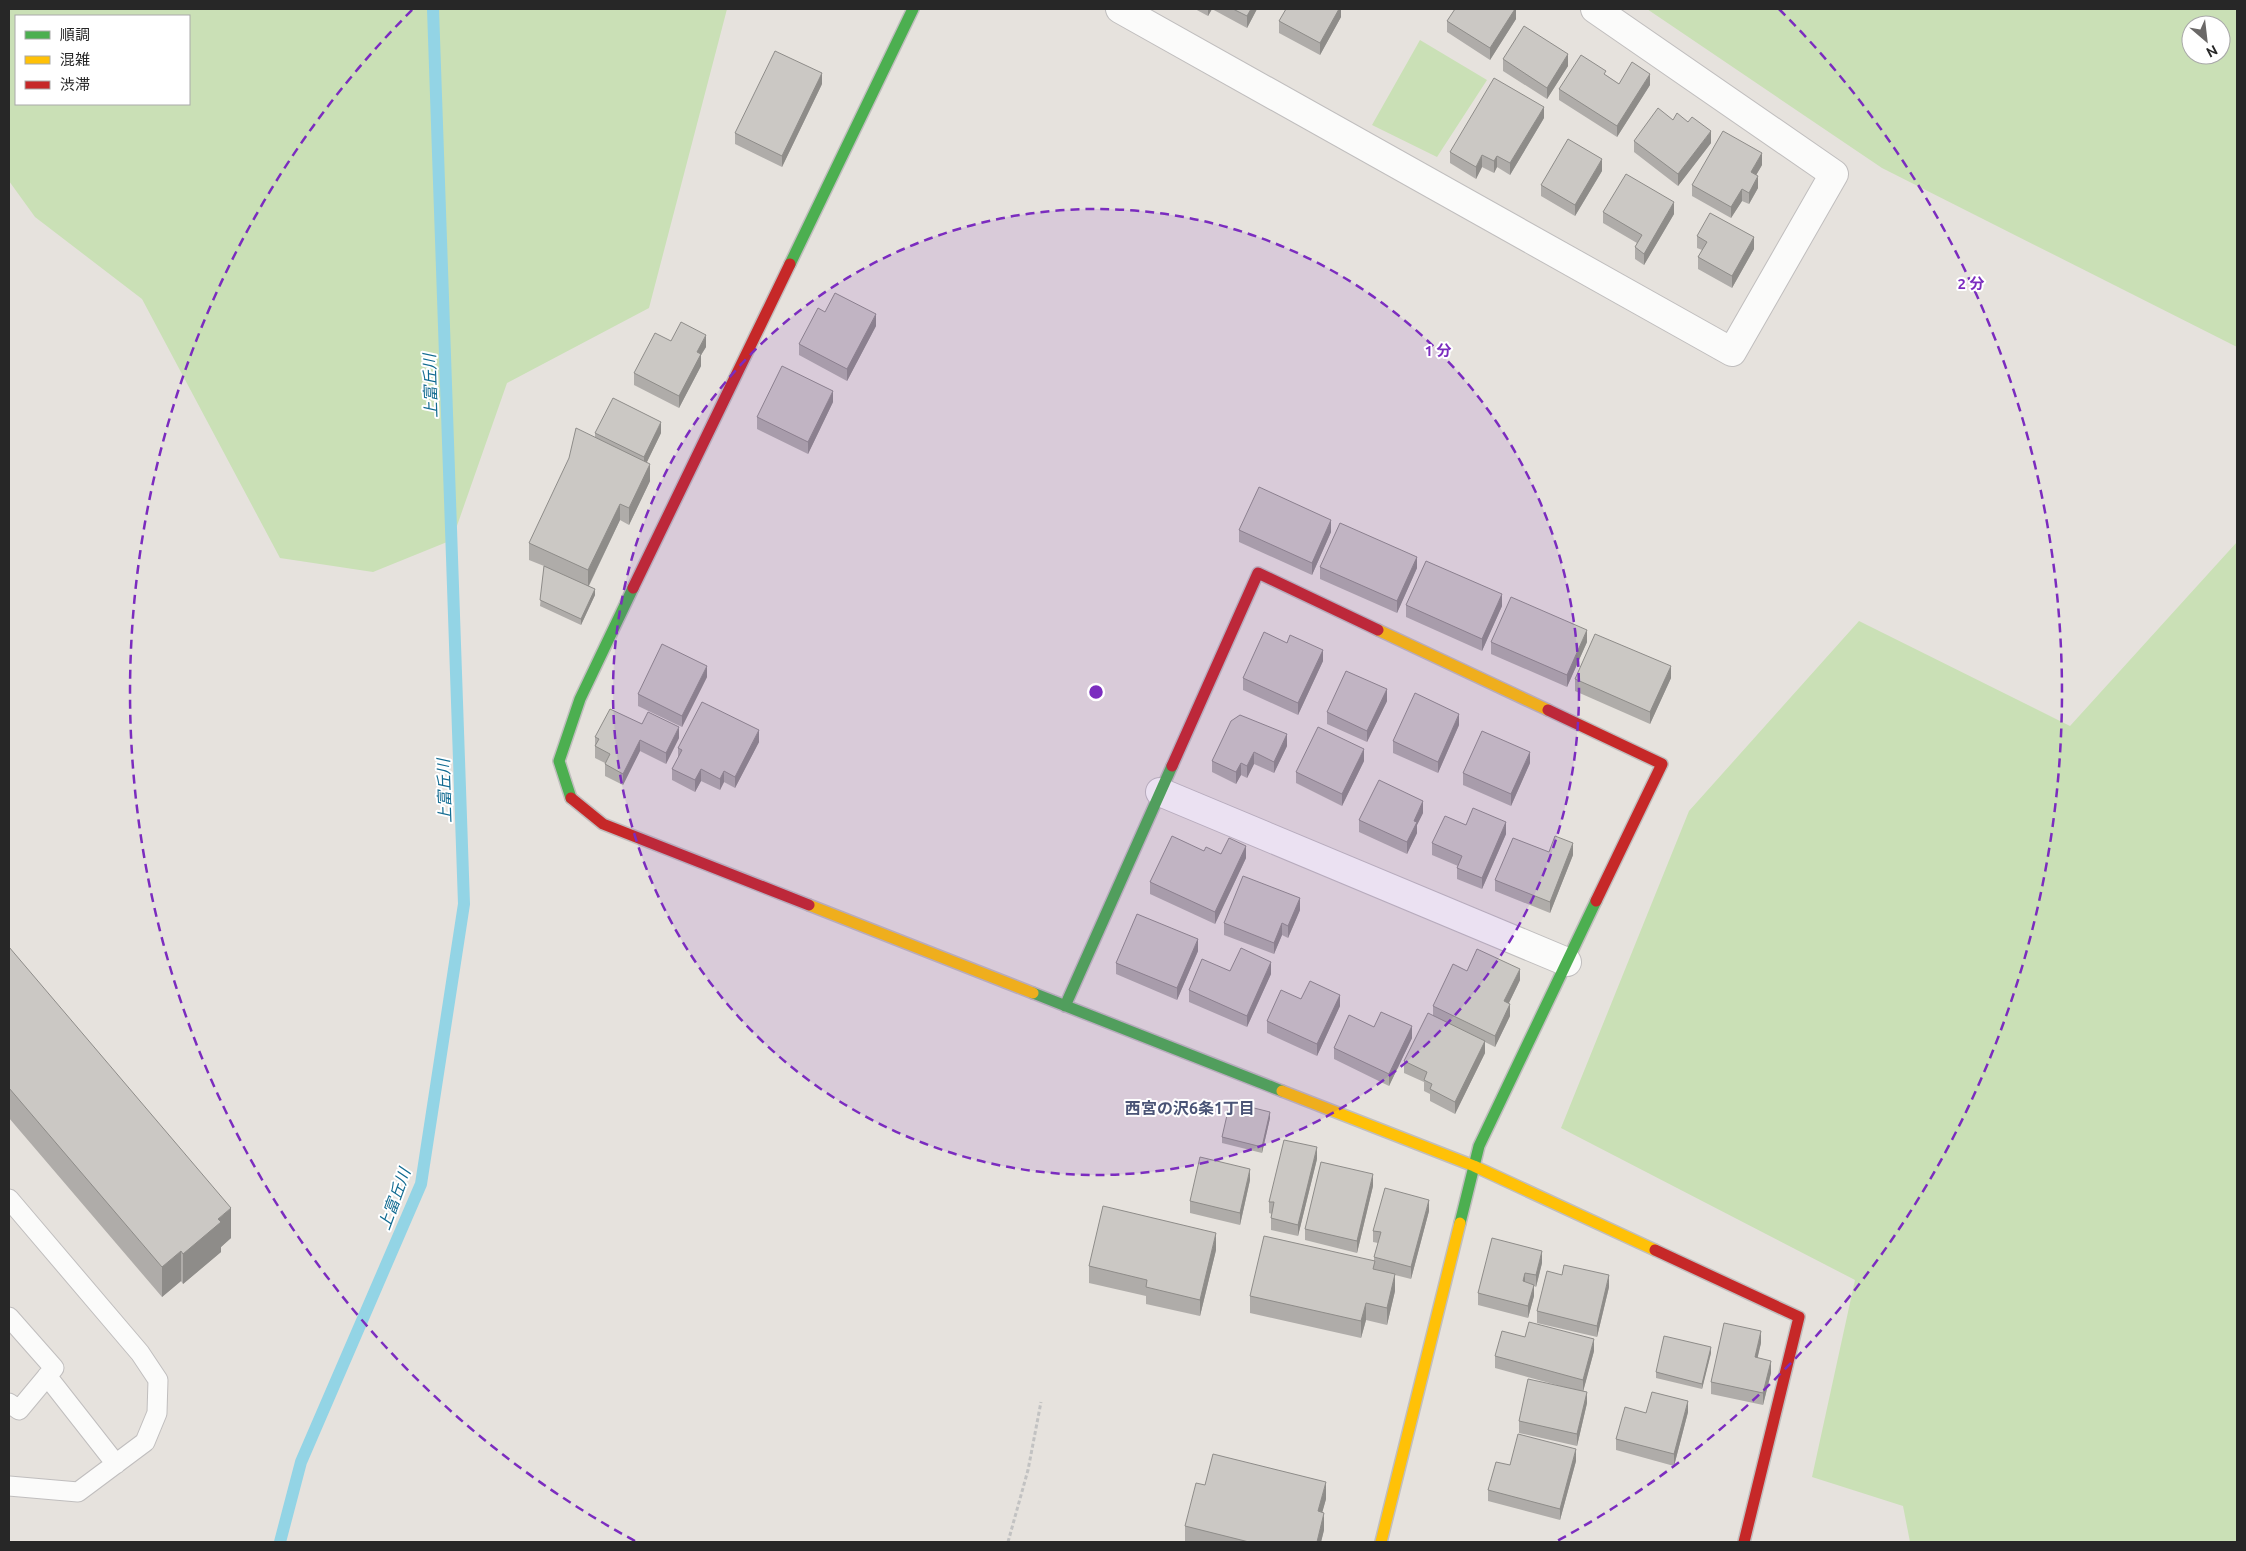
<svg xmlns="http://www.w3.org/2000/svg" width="2246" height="1551" font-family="Ubuntu,'Noto Sans JP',sans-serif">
	<rect width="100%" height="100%" fill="#e6e2dd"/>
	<path fill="#cae0b6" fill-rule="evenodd" d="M9,9h718l-78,299 -142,75 -55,157 -79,32 -93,-14 -138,-259 -107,-82 -26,-36zM16,16h173v88h-173z
		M1647,9h590v338l-355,-179zM2191,25h30v30h-30z
		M1420,40l67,40 -50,77 -65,-32z
		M2237,542v1000h-327l-7,-36 -91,-29 43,-197 -294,-152 128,-317 170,-190 211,105z"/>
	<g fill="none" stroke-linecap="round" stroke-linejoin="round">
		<path stroke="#93d4e5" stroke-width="12" d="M280,1542l21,-80 120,-278 43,-280 -31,-895"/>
		<defs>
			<path id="lane" d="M9,1199l131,154 18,27 -1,33 -12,29 -67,50 -69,-6
				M9,1317l45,51 -35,42 -10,-7
				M47,1376l69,88"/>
			<path id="street" d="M1120,9l612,343 102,-178 -239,-165
				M1160,792l407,170"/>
			<path id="fast" d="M790,264l123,-255
				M571,798l-12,-37 21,-62 53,-111
				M1033,993l249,98
				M1065,1006l107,-240
				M1460,1223l19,-77 117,-245"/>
			<path id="slow" d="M1378,630l170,80
				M809,905l224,88
				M1282,1091l192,75 181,84
				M1381,1542l79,-319"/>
			<path id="jam" d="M633,588l157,-324
				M1548,710l114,54 -66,137
				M1172,766l86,-193 120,57
				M571,798l32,26 206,81
				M1655,1250l144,67 -55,225"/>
		</defs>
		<use href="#lane" stroke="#c0bebe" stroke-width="21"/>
		<use href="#street" stroke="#c0bebe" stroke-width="30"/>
		<use href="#fast" stroke="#c0bebe" stroke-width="14"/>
		<use href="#slow" stroke="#c0bebe" stroke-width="14"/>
		<use href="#jam" stroke="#c0bebe" stroke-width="14"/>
		<path stroke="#c2c2c2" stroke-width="3" stroke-dasharray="4 2.5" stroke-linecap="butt" d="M1008,1542l20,-72 13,-68"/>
		<use href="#lane" stroke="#fbfbfa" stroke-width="19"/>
		<use href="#street" stroke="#fbfbfa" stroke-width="28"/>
		<use href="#fast" stroke="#4caf50" stroke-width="11"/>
		<use href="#slow" stroke="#ffc107" stroke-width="11"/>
		<use href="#jam" stroke="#c62828" stroke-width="11"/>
	</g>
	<path fill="#afaca9" d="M1195,9h17l-4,7z
		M1212,9h45l-10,19z
		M1341,9v8l-21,38 -41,-22v-12z
		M1516,9v10l-26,41 -43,-28v-11z
		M1503,59l65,7 -21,33 -44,-28z
		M1606,75l13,9 31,1 -33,52 -58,-37v-11z
		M822,84l-40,83 -47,-23v-11z
		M1544,118l-34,57 -13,-8 -3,6 -12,-6 -6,12 -26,-16v-11z
		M1634,141l77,2 -33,43 -44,-34z
		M1762,165l-6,10 2,13 -9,16 -7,-3 -11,17 -39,-22v-11z
		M1602,171l-27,45 -34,-20v-11z
		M1603,212l71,2 -30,51 -9,-6v-12l2,-4 -34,-20z
		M1697,236l57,13 -22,39 -34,-19v-12l4,-7 -5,-2z
		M825,312l51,14 -29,55 -48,-26v-11z
		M671,341l35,6 -5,8v11l-22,42 -45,-23v-12z
		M833,402l-25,52 -51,-25v-12z
		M595,433h66l-14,29 3,19 -21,44 -9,-5 -31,66 6,9 -14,30 -41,-19 4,-40 -15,-6v-17l66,-106z
		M1239,530l92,2 -19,43 -73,-33z
		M1320,567l97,1 -20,45 -77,-34z
		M1406,605l96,1 -20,45 -76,-34z
		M1491,642h96l-20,45 -76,-33z
		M1287,643l36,18 -25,54 -55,-25v-12z
		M707,677l-25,50 -44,-21v-12z
		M1671,678l-21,46 -75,-33v-12z
		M1387,701l-20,41 -40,-18v-12z
		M642,724l37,14 -13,26 -26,-13 -17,34 -18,-9v-13l-10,-5v-21z
		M1459,725l-21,48 -45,-20v-12z
		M759,742l-24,46 -11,-6 -4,8 -19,-9 -6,11 -23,-12v-11l6,-11v-10z
		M1287,746l-13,27 -20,-9 -7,14 -6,-3 -5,9 -24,-12v-11z
		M1364,761l-22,45 -46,-23v-11z
		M1530,763l-19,43 -48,-21v-12z
		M1423,813l-6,12v8l-10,21 -48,-22v-12z
		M1466,825l40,9 -24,55 -25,-10v-11l1,-2 -26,-11v-12z
		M1204,851l42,7 -31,66 -65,-30v-12z
		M1549,852l24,3 -23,58 -55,-22v-11z
		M1300,910l-12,28 -6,-3 -8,19 -50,-19v-12z
		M9,947l222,291 -10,9v5l-38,32 -2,-3 -19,16 -153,-179z
		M1198,951l-21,49 -61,-26v-11z
		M1230,971l41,3 -24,53 -58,-25v-12z
		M1467,971l53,9 -11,23 1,13 -15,31 -10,-5v11l-30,61 -25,-13v-7l-6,-3v-9l-20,-9v-12l29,-45v-10z
		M1301,999l39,7 -23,50 -50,-23v-12z
		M1374,1027l38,11 -23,48 -55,-27v-11z
		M1270,1118l-8,35 -40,-10v-6z
		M1317,1159l-19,77 -27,-6v-12l1,-4 -3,-1v-11z
		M1250,1180l-10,45 -50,-12v-12z
		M1373,1186l-16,67 -52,-13v-11z
		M1429,1211l-18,68 -16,-4v16l-8,34 -21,-5 -5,18 -111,-25v-17l124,-35v-4l4,-14 -5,-1v-11z
		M1216,1250l-16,66 -54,-12v-8l-57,-13v-17z
		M1542,1263l-6,24 -2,-1v10l-6,22 -50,-13v-12z
		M1609,1287l-12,50 -60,-14v-12z
		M1525,1337l69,14 -11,40 4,12 -10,43 -58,-13v-12l45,-34 -69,-19v-12z
		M1761,1343l-4,15 14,15 -8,32 -52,-11v-12z
		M1711,1353l-9,36 -46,-11v-6z
		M1688,1412l-14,54 -58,-16v-11l30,-26z
		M1576,1461l-16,59 -72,-19v-11l22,-25z
		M1205,1485l121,14 -4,13 2,18 -3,12h-136v-16z"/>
	<path fill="#8e8c89" d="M1208,9h4l-4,7z
		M1251,9h6l-10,19v-12z
		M1339,9h2v8l-21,38v-12z
		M1515,9h1v10l-26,41v-12z
		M1568,54v12l-21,33v-11z
		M822,73v11l-40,83v-11z
		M1650,74v11l-33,52v-11z
		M1544,107v11l-34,57v-12z
		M1711,131v12l-33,43v-12z
		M1762,153v12l-11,19v-12z
		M1482,155v12l-6,12v-12z
		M1497,156v11l-3,6v-12z
		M1602,159v12l-27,45v-11z
		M1758,176v12l-9,16v-11z
		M1742,189v12l-11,17v-11z
		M1674,202v12l-30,51v-11z
		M1754,237v12l-22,39v-12z
		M876,314v12l-29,55v-12z
		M706,335v12l-5,8v11l-22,42v-12l18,-44z
		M833,391v11l-25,52v-12z
		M661,422v11l-17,35v-11z
		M650,464v17l-21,44v-17z
		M620,504v16l-32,67v-17z
		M1331,520v12l-19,43v-12z
		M1417,557v11l-20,45v-12z
		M595,589v6l-14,30v-6z
		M1502,594v12l-20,45v-12z
		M1587,630v12l-20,45v-12z
		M1323,650v11l-25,54v-12z
		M707,666v11l-25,50v-11z
		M1671,666v12l-21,46v-12z
		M1387,689v12l-20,41v-11z
		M1459,714v11l-21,48v-11z
		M679,727v11l-13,26v-11z
		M759,730v12l-24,46v-11z
		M1287,734v12l-13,27v-11z
		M640,740v11l-17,34v-11z
		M1364,749v12l-22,45v-12z
		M1254,752v12l-7,14v-12z
		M1530,752v11l-19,43v-12z
		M1241,763v12l-5,9v-12z
		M701,769v12l-6,11v-12z
		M724,771v11l-4,8v-11z
		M1423,801v12l-6,12v8l-10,21v-12l7,-21z
		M1506,822v12l-24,55v-11z
		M1573,843v12l-23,58v-11z
		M1246,846v12l-31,66v-12z
		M1300,898v12l-12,28v-12z
		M1282,923v12l-8,19v-11z
		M1198,939v12l-21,49v-12z
		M1271,962v12l-24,53v-11z
		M1520,969v11l-16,33v-12z
		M1340,995v11l-23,50v-12z
		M1510,1004v12l-15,31v-11z
		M1412,1026v12l-23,48v-12z
		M1485,1041v12l-30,61v-12z
		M1270,1112v6l-8,35v-6z
		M1317,1147v12l-19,77v-11z
		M1250,1169v11l-10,45v-12z
		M1373,1174v12l-16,67v-12z
		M1429,1200v11l-18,68v-12z
		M231,1208v30l-10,9v5l-38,32v-30l35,-35z
		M1216,1233v17l-16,66v-16z
		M181,1251v30l-19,16v-30z
		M1542,1251v12l-6,24v-12z
		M1525,1273v11l-2,-3z
		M1395,1274v17l-8,34v-17z
		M1609,1275v12l-12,50v-11z
		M1534,1285v11l-6,22v-12z
		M1366,1303v17l-5,18v-17z
		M1761,1331v12l-6,26v-12z
		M1594,1339v12l-11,41v-12z
		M1711,1347v6l-9,36v-5z
		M1771,1361v12l-8,32v-12z
		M1587,1392v11l-10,43v-12z
		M1688,1401v11l-14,54v-12z
		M1576,1449v12l-16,59v-11z
		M1326,1482v17l-8,29v-17z
		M1324,1513v17l-3,12h-4z"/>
	<path fill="#cbc8c4" stroke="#8e8c89" d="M1233,9h18l-4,7z
		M1286,9h53l-19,34 -41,-22z
		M1455,9h60l-25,39 -43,-27z
		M1524,26l44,28 -21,34 -44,-29z
		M775,51l47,22 -40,83 -47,-23z
		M1581,55l25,16 -2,3 15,10 13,-22 18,12 -33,52 -58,-37z
		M1494,78l50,29 -34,56 -13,-7 -3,5 -12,-6 -6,12 -26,-15z
		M1658,108l15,12 4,-7 11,9 4,-5 19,14 -33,43 -44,-33z
		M1723,131l39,22 -11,19 7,4 -9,17 -7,-4 -11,18 -39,-22z
		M1568,139l34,20 -27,46 -34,-20z
		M1626,174l48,28 -30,52 -9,-7 7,-12 -39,-23z
		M1710,213l44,24 -22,39 -34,-19 9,-15 -10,-6z
		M835,293l41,21 -29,55 -48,-25 19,-36 7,4z
		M681,322l25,13 -9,17 4,2 -22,42 -45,-23 21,-40 16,8z
		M782,366l51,25 -25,51 -51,-25z
		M613,398l48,24 -17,35 -49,-24z
		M576,428l74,36 -21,44 -9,-4 -32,66 -59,-27 40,-85z
		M1259,487l72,33 -19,43 -73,-33z
		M1340,523l77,34 -20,44 -77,-34z
		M1426,561l76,33 -20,45 -76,-34z
		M544,566l51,23 -14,30 -41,-19z
		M1511,597l76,33 -20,45 -76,-33z
		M1264,632l23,11 3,-8 33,15 -25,53 -55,-25z
		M1595,634l76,32 -21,46 -75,-33z
		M662,644l45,22 -25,50 -44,-22z
		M1346,671l41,18 -20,42 -40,-19z
		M1415,693l44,21 -21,48 -45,-21z
		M702,702l57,28 -24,47 -11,-6 -4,8 -19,-10 -6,11 -23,-11 10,-19 -4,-2z
		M610,709l32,15 6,-12 31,15 -13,26 -26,-13 -17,34 -18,-10 5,-10 -15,-8 4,-7 -4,-2z
		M1240,715l47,19 -13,28 -20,-10 -7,14 -6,-3 -5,9 -24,-11 19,-40z
		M1318,727l46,22 -22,45 -46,-22z
		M1482,731l48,21 -19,42 -48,-21z
		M1379,780l44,21 -9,20 3,1 -10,20 -48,-22z
		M1473,808l33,14 -24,56 -25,-10 5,-12 -30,-13 13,-27 21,9z
		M1172,836l32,15 2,-4 15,7 8,-16 17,8 -31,66 -65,-30z
		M1555,836l18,7 -23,59 -55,-22 18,-42 36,14z
		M1243,876l57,22 -12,28 -6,-3 -8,20 -50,-20z
		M1137,914l61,25 -21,49 -61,-25z
		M9,947l222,261 -13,11 3,3 -38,32 -2,-3 -19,16 -153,-179z
		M1241,948l30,14 -24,54 -58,-26 13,-31 28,12z
		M1477,949l43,20 -16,32 6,3 -15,32 -62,-30 20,-42 14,7z
		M1310,981l30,14 -23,49 -50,-23 14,-31 20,9z
		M1381,1012l31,14 -23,48 -55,-26 15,-33 25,12z
		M1428,1013l57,28 -30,61 -25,-13 2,-5 -8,-4 3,-8 -23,-11z
		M1230,1102l40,10 -8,35 -40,-10z
		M1284,1140l33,7 -19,78 -27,-7 3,-16h-5z
		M1200,1157l50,12 -10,44 -50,-12z
		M1321,1162l52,12 -16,67 -52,-12z
		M1385,1188l44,12 -18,67 -37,-10 7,-25 -8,-1z
		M1103,1206l113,27 -16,67 -54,-13 1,-7 -58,-14z
		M1264,1236l111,25 -2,8 22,5 -8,34 -21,-5 -5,18 -111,-25z
		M1492,1238l50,13 -6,24 -11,-2 -2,8 11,4 -6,21 -50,-13z
		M1564,1265l45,10 -12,51 -60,-15 10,-40 15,4z
		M1529,1322l65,17 -11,41 -88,-24 7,-25 23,6z
		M1724,1323l37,8 -6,26 16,4 -8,32 -52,-11z
		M1664,1336l47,11 -9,37 -46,-12z
		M1528,1379l59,13 -10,42 -58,-13z
		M1652,1392l36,9 -14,53 -58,-15 9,-32 21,6z
		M1518,1434l58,15 -16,60 -72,-19 8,-28 14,3z
		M1213,1454l113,28 -8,29 6,2 -7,29h-68l-64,-16 11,-43 9,2z"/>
	<circle cx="1096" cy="692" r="483" fill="#7b2cbf" fill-opacity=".12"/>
	<g fill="none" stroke="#7b2cbf" stroke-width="2.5" stroke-dasharray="9 6">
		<circle cx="1096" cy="692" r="483"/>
		<path d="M635 1541A966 966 0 0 1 413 9M1779 9A966 966 0 0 1 1557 1541"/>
	</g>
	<g text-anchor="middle" stroke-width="4" stroke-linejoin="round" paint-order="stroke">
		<g font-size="16" font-style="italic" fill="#126b91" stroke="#fff">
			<text transform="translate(430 386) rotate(-92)" y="6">上富丘川</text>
			<text transform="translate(444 791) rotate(-92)" y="6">上富丘川</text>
			<text transform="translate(394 1199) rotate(-70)" y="6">上富丘川</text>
		</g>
		<g font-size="16" font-weight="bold" fill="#4a5476" stroke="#fff">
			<text x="1190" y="1114">西宮の沢6条1丁目</text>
		</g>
	</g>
	<circle cx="1096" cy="692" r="8" fill="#7b2cbf" stroke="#fff" stroke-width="2.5"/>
	<g font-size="15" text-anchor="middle" font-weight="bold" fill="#7b2cbf" stroke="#fff" stroke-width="4" stroke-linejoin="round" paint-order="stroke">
		<text x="1971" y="289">2 分</text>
		<text x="1438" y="356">1 分</text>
	</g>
	<rect width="2246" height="1551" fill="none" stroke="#272727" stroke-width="20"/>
	<rect x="15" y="15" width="175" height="90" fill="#ffffff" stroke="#a9a9a9"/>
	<rect x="25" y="31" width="25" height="8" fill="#4caf50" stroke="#a9a9a9"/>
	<text x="60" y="40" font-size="15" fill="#272727">順調</text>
	<rect x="25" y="56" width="25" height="8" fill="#ffc107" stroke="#a9a9a9"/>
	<text x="60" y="65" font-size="15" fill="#272727">混雑</text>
	<rect x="25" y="81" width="25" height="8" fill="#c62828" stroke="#a9a9a9"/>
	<text x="60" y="90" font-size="15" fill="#272727">渋滞</text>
	<g transform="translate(2206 40) rotate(152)"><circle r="24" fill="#ffffff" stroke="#a9a9a9"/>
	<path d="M0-4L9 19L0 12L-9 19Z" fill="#6a6867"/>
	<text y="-8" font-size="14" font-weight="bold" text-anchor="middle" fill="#272727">N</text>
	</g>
</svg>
